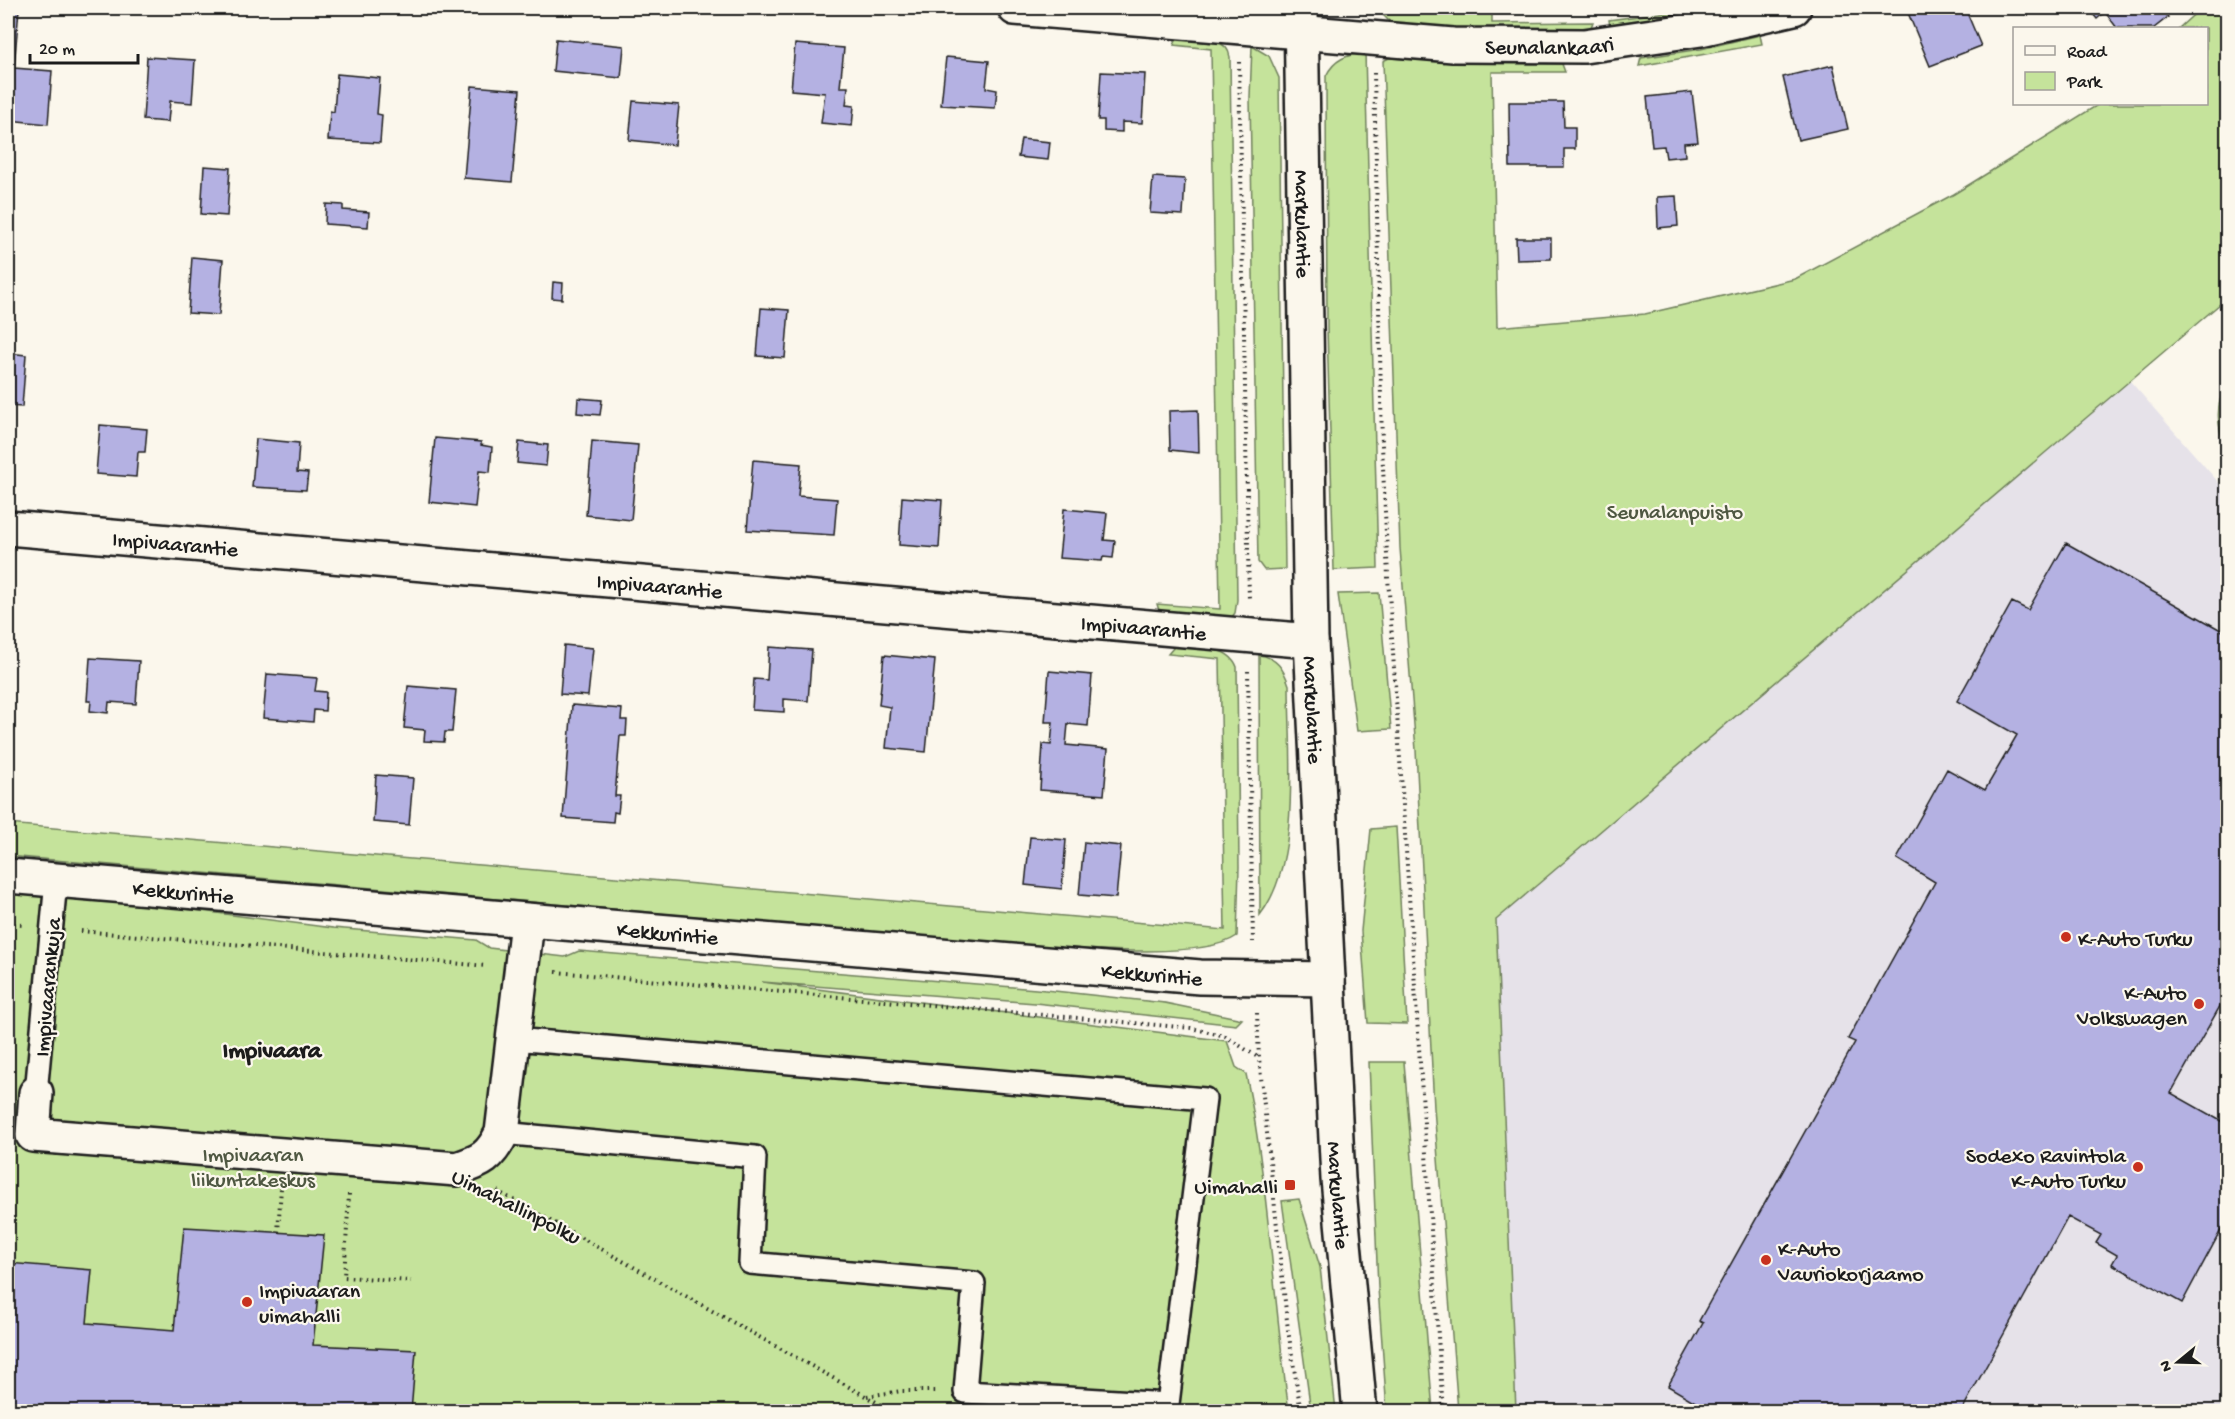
<svg xmlns="http://www.w3.org/2000/svg" width="2235" height="1419" font-family="'Gochi Hand',sans-serif">
	<rect width="100%" height="100%" fill="#fbf7ec"/>
	<filter id="ink" filterUnits="userSpaceOnUse"><feTurbulence type="fractalNoise" baseFrequency=".0167" numOctaves="2"/><feDisplacementMap in="SourceGraphic" scale="12" xChannelSelector="R" yChannelSelector="G"/><feConvolveMatrix kernelMatrix="1 2 1 2 8 2 1 2 1" color-interpolation-filters="sRGB"/></filter>
	<g filter="url(#ink)">
		<path fill="#e6e2e9" d="M2130,381l97,111v919h-711l-20,-491z"/>
		<path fill="#c5e39b" stroke="#70805c" stroke-width="1.5" d="M1382,8h110v15l101,-1 -4,10h-97l-100,-8 -9,-9z
			M2201,8h26v290l-731,622 20,491h-58l-24,-303 -18,-358 -16,-202 -17,-487 6,-3 85,5 88,1 3,8h-73l5,255 148,-13 150,-35 159,-85 145,-90h107v-76h-27z
			M1690,9l-2,11 -78,6 -1,-6z
			M1760,35l2,9 -123,22 2,-8 60,-9z
			M1178,37c18,2 49,-2 52,20l7,543 -2,13 -7,9 -67,-5 -4,-13 63,5 -9,-560 -37,-4z
			M1252,46l17,10 10,22 6,491 -21,1 -6,-8 -8,-465z
			M1365,52l13,516 -44,2 -7,-242 -1,-252c8,-17 21,-21 39,-24z
			M2227,387v71c-6,-23 -16,-51 0,-71z
			M1379,593l12,136 -34,2 -19,-137z
			M1174,647c21,1 55,-3 63,20l2,200 -2,69c-37,26 -177,11 -226,8l-1003,-88v-32l1217,106 -5,-271 -52,-5z
			M1259,655c17,2 25,14 30,30 0,66 13,177 -29,230z
			M1396,827l11,197 -39,-1 -7,-92 10,-102z
			M8,886l325,42 143,12 13,8 76,9 14,-6 457,38 129,14 77,16 -6,6 -201,-22 -273,-21 465,59 9,26 10,7c23,110 27,225 43,337l-1281,1z
			M1369,1062h35l29,349h-46l-9,-123z
			M1299,1199l21,68 16,144h-25l-29,-210z"/>
		<path fill="#b4b1e2" stroke="#1c1c1c" stroke-width="1.5" d="M8,8l11,1 -5,59 38,3 -4,53 -40,-4z
			M1906,8h59l16,38 -51,20z
			M2088,8h73l7,9 -14,11h-37l-12,-16 -8,7z
			M556,39l68,7 -3,32 -68,-7z
			M795,44l49,4 -4,39h8l-2,18 8,1 -2,20 -31,-3 4,-30 -34,-3z
			M147,57l48,3 -3,43 -22,-2 -2,21 -25,-2z
			M946,57l43,4 -3,27 11,2 -2,18 -54,-3z
			M1833,65l15,64 -50,11 -15,-63z
			M1101,72l44,2 -3,49 -20,-1v10l-18,-1v-11h-6z
			M337,74l43,4 -3,36 5,1 -2,28 -52,-3 2,-29 4,1z
			M472,86l48,4 -8,92 -48,-4z
			M1692,92l6,50 -14,1 1,13 -19,2 -2,-12 -12,1 -5,-50z
			M633,101l46,4 -4,40 -46,-5z
			M1509,102h54l1,25h11v22h-11v18h-54z
			M1021,139l29,3 -2,18 -30,-3z
			M204,166l26,2 -3,48 -26,-2z
			M1153,177l32,2 -2,36 -33,-2z
			M1676,196l2,30 -20,2 -1,-31z
			M326,204l17,1v5l26,2 -1,15 -43,-3z
			M1516,238h35v21l-34,1z
			M192,257l31,3 -4,55 -31,-2z
			M553,282l10,1 -1,16 -10,-1z
			M761,308l28,2 -4,48 -28,-2z
			M8,353l18,2 -4,52 -14,-1z
			M578,398l24,2 -2,15 -23,-2z
			M1198,410l1,43 -29,-3 -1,-39z
			M100,425l47,4 -2,23h-7l-2,25 -40,-3z
			M435,438l46,4v3l11,2 -2,25 -11,-1 -4,36 -46,-5z
			M256,439l43,4 -2,29 11,1 -2,17 -54,-3z
			M592,441l46,4 -7,75 -45,-5z
			M519,442l29,3 -2,21 -29,-3z
			M753,460l48,4 -3,32 39,3 -3,36 -87,-5z
			M902,497l40,3 -3,48 -40,-3z
			M1064,509l43,4 -3,27 11,1 -2,17 -10,-1 -1,4 -43,-3z
			M2066,543l162,91v358l-57,101 57,32v92l-46,86 -70,-39 5,-9 -21,-12 5,-8 -33,-18 -107,195h-249l-44,-26 35,-63 -4,-2 156,-279 -7,-3 87,-157 -38,-23 50,-90 38,21 32,-55 -60,-34 55,-99 16,8z
			M564,645l29,3 -5,48 -28,-2z
			M769,647l43,3 -4,51 -24,-2v13l-32,-2 2,-31 13,1z
			M884,655l51,5 -9,92 -40,-4 4,-41 -11,-2z
			M90,658l49,3 -3,43 -27,-2 -1,11 -18,-2 1,-10h-4z
			M1049,671l43,4 -4,51 -20,-2 -2,21 42,4 -4,46 -64,-5 3,-46 8,1 2,-23h-8z
			M267,674l50,4 -2,13 11,1 -1,19 -11,-1 -1,12 -50,-4z
			M408,686l48,4 -4,42h-7l-1,10 -20,-1 1,-11 -21,-2z
			M572,705l50,4 -1,11h6l-1,16h-6l-5,60h5l-2,17 -4,-1 -1,10 -50,-4z
			M376,775l37,3 -4,47 -36,-3z
			M1030,837l36,3 -4,49 -37,-4z
			M1084,842l37,4 -5,52 -37,-3z
			M184,1227l140,8 -11,110 103,5 -5,62h-403v-149l84,7 -5,53 87,7z"/>
		<g fill="none" stroke-linecap="round" stroke-linejoin="round">
			<defs>
				<path id="lane" d="M36,1093l20,-212
					M502,1133l253,24 -5,106 224,20 -9,109 203,12 37,-305 -691,-60"/>
				<g id="street">
					<path id="s1" d="M1015,8l438,37 131,1 117,-17 93,-21"/>
					<path id="s2" d="M8,528l1303,113"/>
					<path id="s3" d="M8,876l1192,101 128,2"/>
					<path d="M36,1093l-3,42 424,34c25,-8 33,-12 45,-36l25,-211"/>
				</g>
				<g id="secondary">
					<path id="s4" d="M1301,8l10,633 27,538 22,233"/>
				</g>
			</defs>
			<use href="#lane" stroke="#1c1c1c" stroke-width="26"/>
			<use href="#street" stroke="#1c1c1c" stroke-width="38"/>
			<use href="#secondary" stroke="#1c1c1c" stroke-width="38"/>
			<path stroke="#1c1c1c" stroke-width="4" stroke-dasharray="1.5 4.5" stroke-linecap="butt" d="M1239,62l10,539
				M1374,73l8,372 6,132 55,835
				M1248,671l5,271
				M8,924l15,1
				M81,931l405,35
				M556,972l635,56 34,8 34,22
				M1257,1013l2,45 29,272 13,82
				M497,1191l397,221
				M349,1194l-5,83 67,4
				M278,1232l3,-44
				M867,1396l35,-5h36"/>
			<use href="#lane" stroke="#fbf7ec" stroke-width="21"/>
			<use href="#street" stroke="#fbf7ec" stroke-width="33"/>
			<use href="#secondary" stroke="#fbf7ec" stroke-width="33"/>
		</g>
	</g>
	<g fill="#c8321e" stroke="#fbf7ec" stroke-width="2">
		<circle cx="2066" cy="937" r="6"/>
		<circle cx="2199" cy="1004" r="6"/>
		<circle cx="2138" cy="1167" r="6"/>
		<rect x="1284" y="1179" width="12" height="12" rx="3"/>
		<circle cx="1766" cy="1260" r="6"/>
		<circle cx="247" cy="1302" r="6"/>
	</g>
	<g text-anchor="middle" stroke-width="4.5" stroke-linejoin="round" paint-order="stroke">
		<g font-size="22" fill="#1c1c1c" stroke="#fbf7ec">
			<text dy="8" stroke="none"><textPath href="#s1" startOffset="536">Seunalankaari</textPath></text>
			<text dy="8" stroke="none"><textPath href="#s4" startOffset="216">Markulantie</textPath></text>
			<text dy="8" stroke="none"><textPath href="#s2" startOffset="168">Impivaarantie</textPath></text>
			<text dy="8" stroke="none"><textPath href="#s2" startOffset="654">Impivaarantie</textPath></text>
			<text dy="8" stroke="none"><textPath href="#s2" startOffset="1140">Impivaarantie</textPath></text>
			<text dy="8" stroke="none"><textPath href="#s4" startOffset="702">Markulantie</textPath></text>
			<text dy="8" stroke="none"><textPath href="#s3" startOffset="176">Kekkurintie</textPath></text>
			<text dy="8" stroke="none"><textPath href="#s3" startOffset="662">Kekkurintie</textPath></text>
			<text dy="8" stroke="none"><textPath href="#s3" startOffset="1148">Kekkurintie</textPath></text>
			<text transform="translate(46 987) rotate(-85)" y="8">Impivaarankuja</text>
			<text dy="8" stroke="none"><textPath href="#s4" startOffset="1188">Markulantie</textPath></text>
			<text transform="translate(517 1205) rotate(27)" y="8">Uimahallinpolku</text>
		</g>
		<g font-size="22" fill="#4f5842" stroke="#fbf7ec">
			<text x="1675" y="518">Seunalanpuisto</text>
			<text x="253" y="1161">Impivaaran<tspan x="253" dy="25">liikuntakeskus</tspan></text>
		</g>
		<g font-size="22" fill="#1c1c1c" stroke="#fbf7ec" text-anchor="start">
			<text x="2078" y="945">K-Auto Turku</text>
			<text x="2187" y="999" text-anchor="end">K-Auto<tspan x="2187" dy="25">Volkswagen</tspan></text>
			<text x="2126" y="1162" text-anchor="end">Sodexo Ravintola<tspan x="2126" dy="25">K-Auto Turku</tspan></text>
			<text x="1278" y="1193" text-anchor="end">Uimahalli</text>
			<text x="1778" y="1255">K-Auto<tspan x="1778" dy="25">Vauriokorjaamo</tspan></text>
			<text x="259" y="1297">Impivaaran<tspan x="259" dy="25">uimahalli</tspan></text>
		</g>
		<g font-size="24" font-weight="bold" fill="#1c1c1c" stroke="#fbf7ec">
			<text x="272" y="1057">Impivaara</text>
		</g>
	</g>
	<rect width="2235" height="1419" fill="none" stroke="#fbf7ec" stroke-width="30"/>
	<rect x="15" y="15" width="2205" height="1389" fill="none" stroke="#1c1c1c" stroke-width="2" filter="url(#ink)"/>
	<rect x="2013" y="27" width="195" height="78" fill="#fbf7ec" stroke="#a29f99" stroke-width="1.5"/>
	<rect x="2025" y="46" width="30" height="9" fill="#fbf7ec" stroke="#a29f99" stroke-width="1.5"/>
	<text x="2067" y="57" font-size="18" fill="#1c1c1c">Road</text>
	<rect x="2025" y="72" width="30" height="18" fill="#c5e39b" stroke="#a29f99" stroke-width="1.5"/>
	<text x="2067" y="87" font-size="18" fill="#1c1c1c">Park</text>
	<g transform="translate(2178 1362) rotate(251)" stroke="#fbf7ec" stroke-width="4.5" paint-order="stroke">
	<path d="M0-4.5L10 22L0 15L-10 22Z" fill="#1c1c1c"/>
	<text y="-9" font-size="16" font-weight="bold" text-anchor="middle" fill="#1c1c1c">N</text>
	</g>
	<path d="M30 54v9h108v-9" fill="none" stroke="#1c1c1c" stroke-width="3"/>
	<text x="39" y="54" font-size="18" fill="#1c1c1c" stroke="#fbf7ec" stroke-width="4.5" paint-order="stroke">20 m</text>
</svg>
